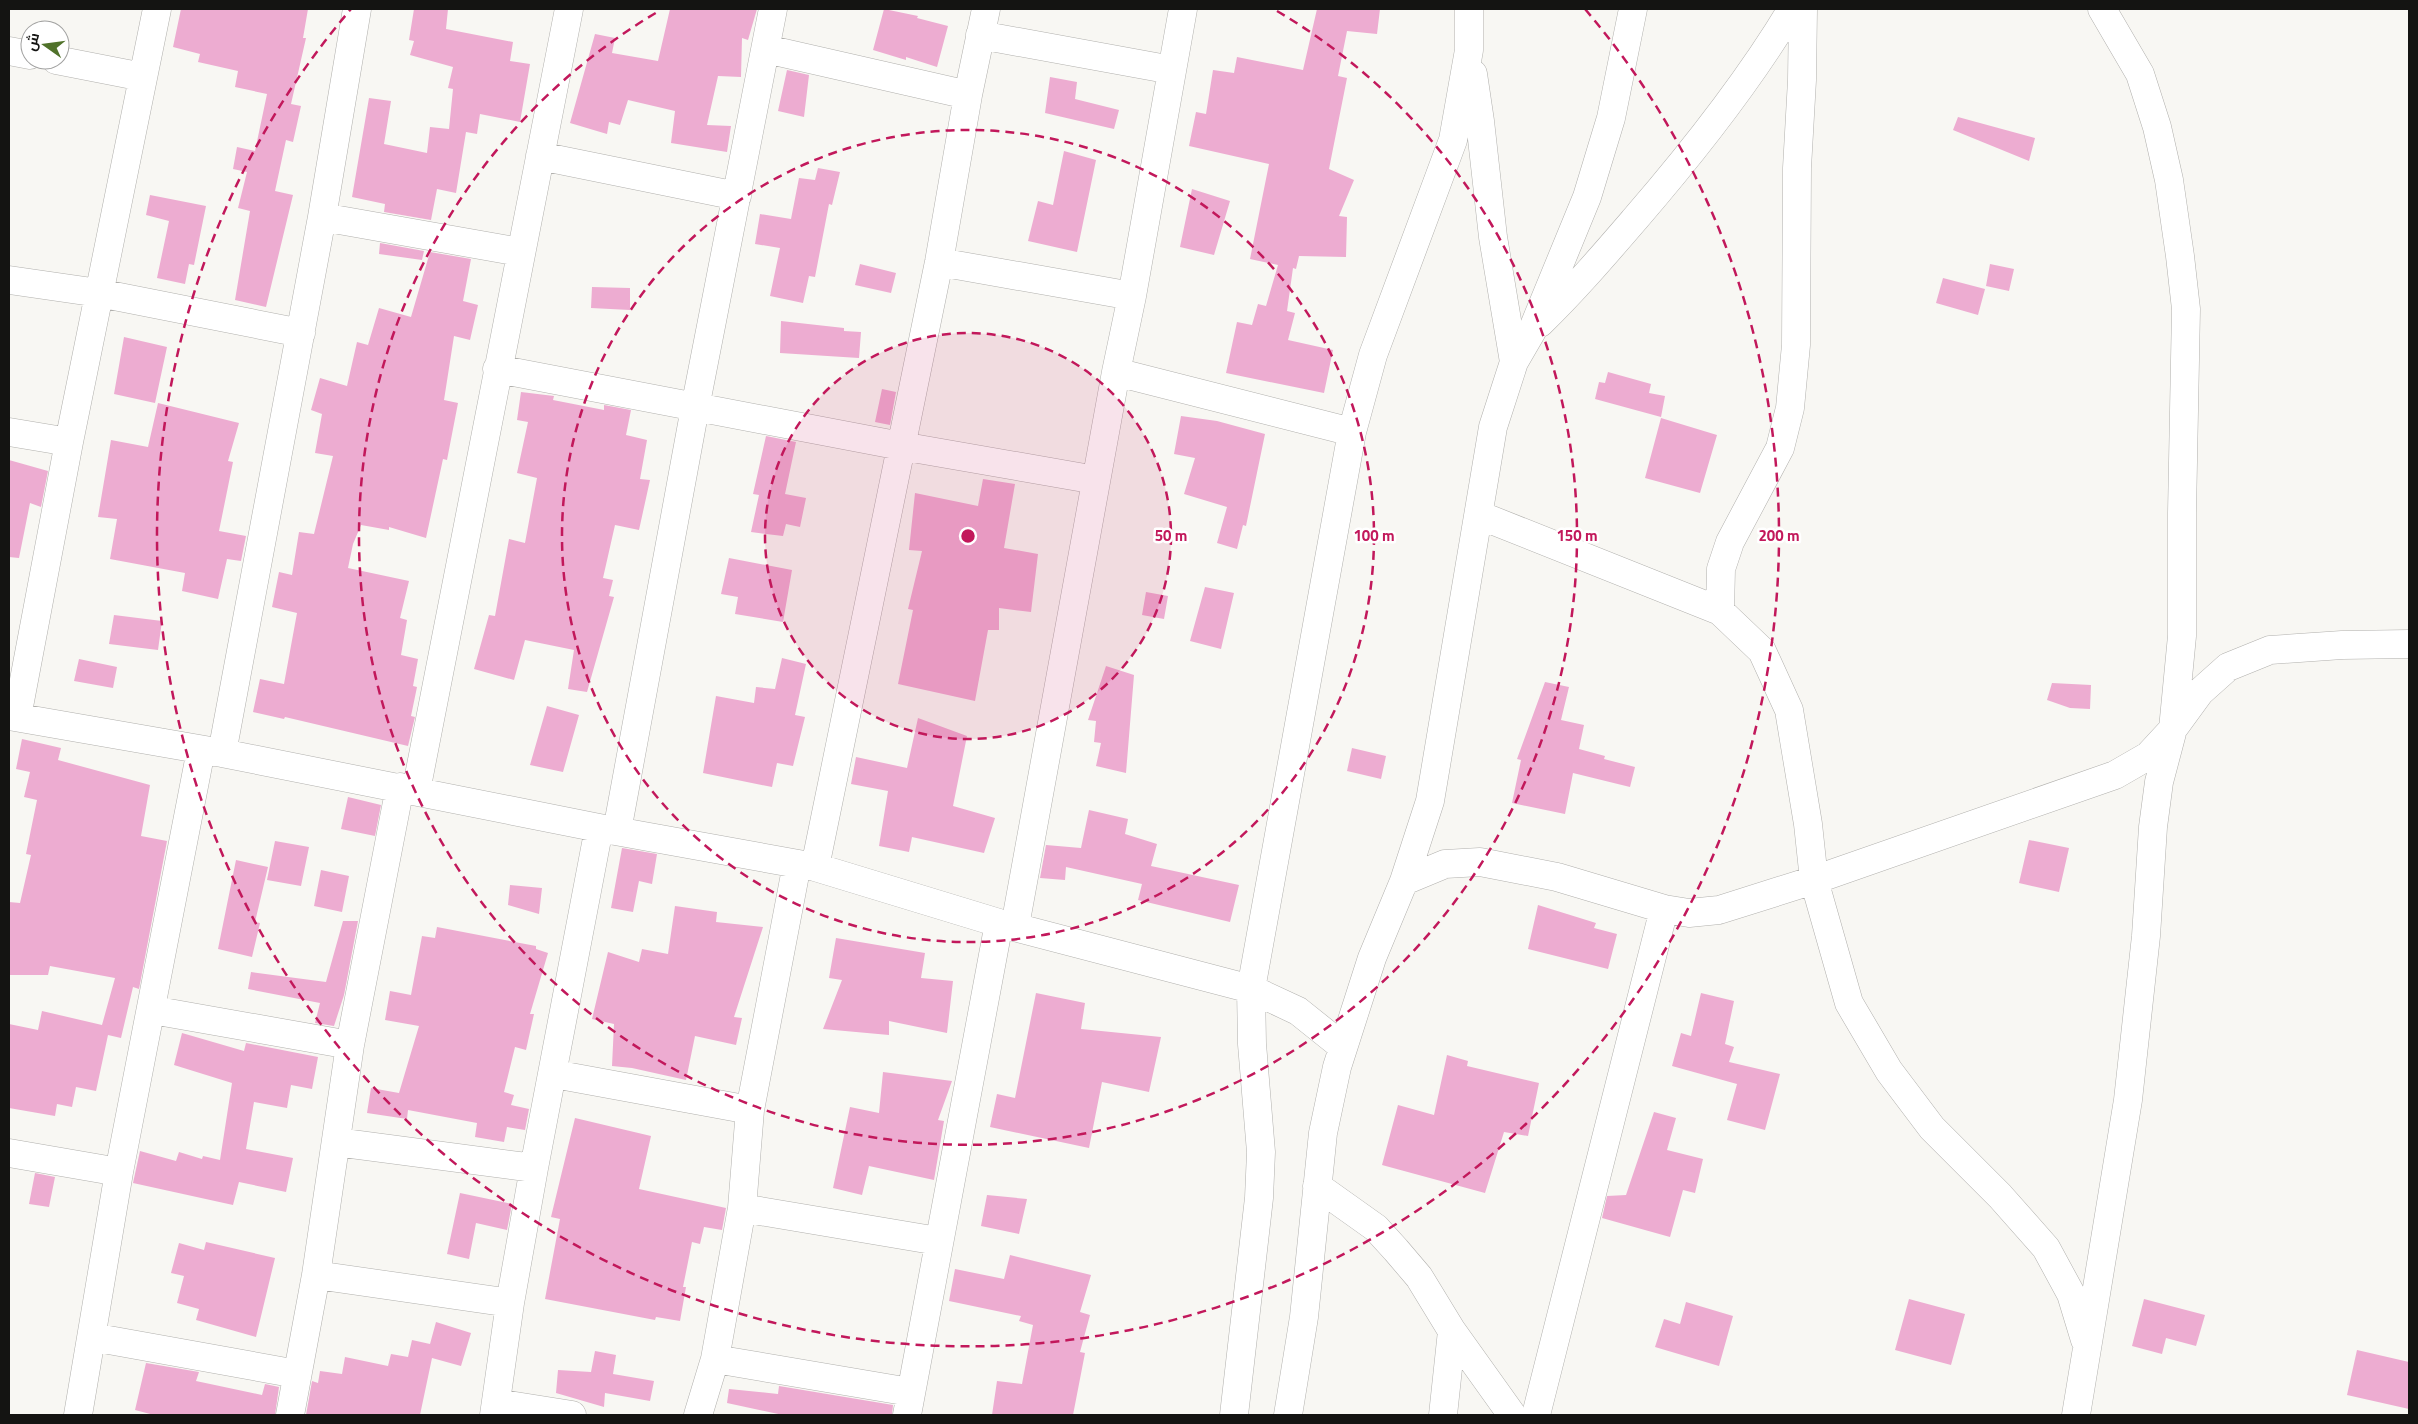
<svg xmlns="http://www.w3.org/2000/svg" width="2418" height="1424" font-family="'Titillium Web',Cairo,sans-serif">
	<rect width="100%" height="100%" fill="#f8f7f3"/>
	<path fill="#edacd1" d="M181,9h127l-5,29h3l-15,66 10,2 -8,36 -7,-2 -11,51 18,4 -27,112 -31,-7 15,-89 -12,-3 9,-36 -14,-3 4,-22 18,4 12,-57 -32,-7 3,-16 -40,-9 2,-8 -27,-7z
		M414,9h34l-2,20 67,13 -3,19 20,3 -10,58 -40,-8 -3,20 -11,-2 -10,61 -19,-4 -6,31 -47,-8 1,-8 -33,-7 17,-99 22,3 -7,43 43,9 3,-26 19,2 4,-40 -5,-1 5,-21 -43,-12 4,-14 -5,-1z
		M670,9h87l-9,31 -6,-2 -1,39 -23,-1 -11,49 24,1 -4,26 -56,-9 4,-32 -47,-11 -8,25 -11,-3 -2,12 -37,-11 25,-89 20,4 -3,15 46,8z
		M884,9l34,7 -1,2 31,8 -11,41 -31,-10v3l-33,-10z
		M1317,9h63l-3,25 -30,-3 -9,45 9,2 -18,91 25,11 -15,36 8,1 -1,40 -47,-1 -3,13 -3,-1 -6,43 8,2 -7,27 45,10 -9,43 -98,-20 11,-51 15,3 6,-21 8,2 12,-41 -28,-6 19,-95 -80,-18 7,-34 10,2 7,-44 21,3 3,-16 66,13z
		M787,70l22,5 -5,42 -26,-6z
		M1050,77l27,5 -2,17 44,11 -5,19 -69,-16z
		M1958,117l77,21 -6,23 -76,-31z
		M1064,151l32,9 -19,92 -49,-11 10,-40 15,4z
		M818,168l22,4 -8,33 -3,-1 -14,73 -6,-1 -6,27 -33,-7 10,-48 -25,-4 5,-30 31,5 8,-41 16,2z
		M1192,189l38,12 -16,54 -34,-8z
		M150,195l56,11 -12,59 -5,-1 -4,20 -28,-6 12,-57 -23,-6z
		M380,243l44,8 -2,9 -43,-6z
		M430,252l41,7 -8,42 15,4 -8,35 -16,-4 -10,64 14,3 -11,57 -4,-1 -17,79 -37,-11v3l-28,-5 -8,19 -5,24 61,13 -9,37 7,2 -6,35 17,4 -5,27 4,1 -6,29 4,1 -7,29 -123,-29 -1,2 -31,-7 7,-33 24,5 13,-71 -25,-6 7,-35 13,3 7,-43 15,2 19,-78 -18,-3 7,-39 -11,-4 9,-32 27,8 10,-44 11,3 11,-37 32,9z
		M860,264l36,9 -5,20 -36,-8z
		M1990,264l24,5 -5,22 -23,-5z
		M1943,278l42,11 -7,26 -42,-12z
		M592,287l38,1v22l-39,-2z
		M781,321l63,7v3l17,1 -2,26 -79,-5z
		M124,337l43,10 -12,56 -41,-9z
		M1608,372l43,12 -2,9 16,3 -4,21 -66,-18 4,-17 6,1z
		M882,389l14,3 -6,33 -15,-3z
		M521,392l33,4 -1,4 51,10v-5l27,5 -5,25 21,5 -7,39 10,1 -11,50 -24,-5 -12,53 10,2 -4,16 5,1 -27,95 -19,-3 6,-39 -49,-10 -11,40 -40,-11 15,-54 6,1 14,-77 16,4 12,-65 -20,-5 11,-51 -11,-2z
		M158,403l81,20 -11,38 5,1 -14,69 27,5 -5,25 -14,-2 -9,40 -36,-8 3,-18 -75,-14 7,-40 -19,-2 13,-77 37,7z
		M1181,416l36,5 48,13 -19,92 -3,-1 -6,24 -20,-6 10,-36 -43,-13 11,-36 -21,-4z
		M1661,418l56,17 -17,58 -55,-15z
		M766,436l30,6 -11,52 21,4 -6,29 -14,-3 -3,12 -32,-4 8,-37 -6,-1z
		M9,460l39,11 -7,36 -11,-4 -11,55 -10,-1z
		M983,479l32,5 -11,64 34,6 -7,58 -32,-4v22h-11l-13,71 -77,-17 15,-74 -5,-1 14,-58 -13,-1 6,-57 63,13z
		M729,558l63,12 -9,52 -48,-8 3,-17 -17,-3z
		M1205,587l29,6 -13,56 -31,-8z
		M1146,592l22,4 -4,23 -22,-4z
		M114,615l48,6 -4,29 -49,-6z
		M782,658l24,6 -11,51 10,2 -12,49 -16,-3 -5,24 -69,-14 13,-77 38,7 2,-16 19,2z
		M79,659l38,8 -4,21 -39,-7z
		M1106,666l28,9 -8,98 -30,-7 5,-23 -7,-1 2,-21 -8,-1z
		M1545,682l24,5 -8,33 23,5 -5,24 26,7 -1,3 31,8 -5,20 -57,-14 -8,41 -53,-11 9,-43 -4,-1z
		M2052,683l39,2 -1,24 -20,-1 -23,-8z
		M547,706l32,9 -16,57 -33,-7z
		M918,718l49,18 -14,70 42,12 -11,35 -72,-16 -3,15 -30,-6 9,-55 -37,-7 5,-27 51,11z
		M22,739l39,9 -3,12 92,25 -9,51 26,5 -28,148 -6,-2 -12,51 -13,-3 -12,56 -20,-4 -4,20 -15,-3 -2,12 -46,-8v-84l29,6 4,-19 60,14 13,-47 -65,-12 -2,9h-39v-73l11,1 11,-48 -5,-1 11,-54 -13,-3 6,-25 -14,-3z
		M1352,748l34,8 -5,23 -34,-8z
		M348,797l33,8 -6,31 -34,-7z
		M1089,810l39,9 -3,15 32,10 -6,22 88,19 -9,37 -92,-22 4,-16 -76,-17 -1,13 -25,-2 6,-33 35,3z
		M2029,840l40,8 -10,44 -40,-9z
		M275,841l34,6 -8,39 -34,-6z
		M622,848l35,6 -5,30 -13,-3 -6,31 -22,-4z
		M236,860l32,7 -13,55 5,1 -8,34 -34,-8z
		M321,870l28,6 -7,36 -28,-6z
		M510,885l32,3 -3,26 -31,-9z
		M1538,905l58,18 -2,5 23,6 -9,35 -80,-20z
		M675,906l42,6 -1,10 47,5 -29,90 8,1 -6,27 -41,-9 -9,44 -54,-12 -20,-2 2,-42 -22,-5 16,-67 31,10 3,-13 26,5z
		M343,921h15l-14,74 -10,31 -19,-3 5,-20 -72,-14 3,-17 75,10z
		M437,927l99,19v3l12,4 -18,61h4l-8,36 -11,-3 -11,45 10,3 -3,10 18,4 -4,21 -18,-3 -3,15 -29,-5 2,-14 -69,-13 -1,9 -40,-6 4,-25 28,5 20,-67 -34,-6 5,-29 21,4 11,-59 13,2z
		M836,938l89,15 -4,25 32,3 -6,52 -58,-12v14l-66,-6 19,-49 -13,-2z
		M1036,993l49,10 -4,26 80,8 -12,55 -47,-10 -13,66 -99,-21 7,-33 18,4z
		M1701,993l33,8 -9,43 9,3 -5,15 51,12 -15,56 -38,-10 10,-36 -65,-18 9,-33 10,3z
		M182,1033l62,18 2,-8 72,14 -6,32 -21,-4 -4,23 -33,-6 -8,47 47,9 -7,34 -47,-10 -6,23 -100,-22 7,-32 36,10 3,-9 23,7 1,-3 17,4 12,-77 -58,-18z
		M1447,1055l21,6 -1,5 72,17 -11,53 -24,-4 -19,61 -103,-28 16,-60 36,10z
		M883,1072l69,9 -14,39 6,1 -10,59 -65,-14 -7,29 -29,-7 17,-81 29,6z
		M1654,1112l22,6 -9,32 36,9 -8,34 -12,-3 -13,47 -68,-19 5,-22 19,-1z
		M575,1118l76,18 -12,53 87,19 -4,22 -18,-3 -4,17 -8,-2 -9,45h3l-6,34 -24,-4 -1,3 -110,-21 15,-80 -9,-2z
		M35,1173l20,4 -6,30 -20,-3z
		M460,1193l52,11 -5,26 -31,-7 -7,36 -22,-5z
		M987,1195l40,4 -8,35 -38,-8z
		M206,1242l69,16 -19,79 -60,-17 3,-11 -22,-6 7,-27 -13,-3 8,-30 25,7z
		M1010,1255l81,20 -11,37 10,3 -10,37 5,1 -12,62h-81l5,-34 25,3 11,-59 -14,-4 2,-5 -72,-15 6,-32 49,10z
		M1909,1299l56,15 -14,51 -56,-15z
		M2144,1299l61,16 -9,31 -30,-8 -4,16 -30,-8z
		M1686,1302l47,14 -14,50 -64,-19 9,-28 16,5z
		M436,1322l35,11 -10,33 -29,-8 -12,57h-114l6,-34 6,2 2,-12 22,3 3,-17 43,9 3,-12 17,3 4,-17 18,4z
		M2357,1350l52,12v47l-62,-14z
		M595,1351l21,4 -3,19 41,7 -4,20 -45,-8 -1,14 -48,-14 2,-23 33,2z
		M146,1363l53,9 -3,9 66,14 3,-11 14,3 -4,28h-121l-19,-5z
		M779,1386l114,19 -1,10h-109l-56,-12 2,-14 49,5z"/>
	<g fill="none" stroke-linecap="round" stroke-linejoin="round">
		<defs>
			<path id="street" d="M980,35l192,35
				M766,49l202,46
				M9,51l21,4
				M56,60l87,17
				M1473,74l7,47 13,116 21,125
				M540,156l197,40
				M322,217l198,35
				M939,262l193,34
				M9,280l90,13 202,40
				M1540,323c34,-33 64,-68 95,-104 57,-66 112,-135 157,-210
				M497,369l404,77 195,34
				M1116,372l236,60
				M9,432l60,10
				M1479,515l241,96 42,40 27,59 19,114 6,56 35,123 40,68 43,57 68,68 46,52 25,46 14,46
				M1720,611l1,-42 9,-27 50,-94 10,-40 6,-63 1,-177 5,-88 1,-71
				M9,716l213,37 377,75 216,39 184,56 252,66 47,22 45,36
				M17,717l52,-275 88,-433
				M222,753l100,-536 35,-208
				M416,791l153,-782
				M617,831l78,-423 78,-399
				M815,867l124,-605 29,-167 18,-86
				M1404,881l41,-17 35,-2 77,15 107,32 25,4 30,-3 95,-30 301,-105 33,-19 25,-27 27,-37 28,-25 42,-17 72,-5 67,-1
				M1015,926l101,-554 16,-76 51,-287
				M152,1010l198,35
				M554,1074l196,36
				M336,1142l198,26
				M9,1153l110,19
				M1317,1186l59,42 20,22 23,27 33,54 60,84
				M742,1208l196,33
				M316,1275l194,28
				M92,1337l205,37
				M715,1359l195,33
				M496,1403l76,12
				M78,1415l41,-243 82,-422
				M290,1415l26,-140 34,-230 50,-258
				M494,1415l16,-112 24,-135 65,-340
				M698,1415l17,-56 27,-151 8,-98 47,-246
				M907,1415l92,-492
				M1234,1415l25,-217 2,-46 -9,-108 -1,-55 101,-557 21,-77 80,-215 16,-90v-41
				M1288,1415l16,-98 19,-184 14,-66 35,-109 32,-77 26,-80 63,-374 21,-65 18,-31 55,-134 24,-79 22,-109
				M1443,1415l9,-84
				M1536,1415l128,-506
				M2076,1415l52,-315 18,-164 7,-109 6,-45 14,-53 9,-93v-123l4,-204 -6,-53 -11,-76 -12,-53 -17,-53 -38,-65"/>
		</defs>
		<use href="#street" stroke="#b1b0ad" stroke-width="29"/>
		<use href="#street" stroke="#fff" stroke-width="28"/>
	</g>
	<circle cx="968" cy="536" r="203" fill="#c2185b" fill-opacity=".12"/>
	<g fill="none" stroke="#c2185b" stroke-width="2.5" stroke-dasharray="9 6">
		<circle cx="968" cy="536" r="203"/>
		<circle cx="968" cy="536" r="406"/>
		<path d="M1277 11A609 609 0 1 1 659 11"/>
		<path d="M1585 9A811 811 0 1 1 351 9"/>
	</g>
	<circle cx="968" cy="536" r="8" fill="#c2185b" stroke="#fff" stroke-width="2.5"/>
	<g font-size="15" text-anchor="middle" font-weight="bold" fill="#c2185b" stroke="#fff" stroke-width="5" stroke-linejoin="round" paint-order="stroke">
		<text x="1171" y="541">50 m</text>
		<text x="1374" y="541">100 m</text>
		<text x="1577" y="541">150 m</text>
		<text x="1779" y="541">200 m</text>
	</g>
	<rect width="2418" height="1424" fill="none" stroke="#141412" stroke-width="20"/>
	<g transform="translate(45 45) rotate(284)"><circle r="24" fill="#ffffff" stroke="#a1a1a0"/>
	<path d="M0-4L9 19L0 12L-9 19Z" fill="#50722a"/>
	<text y="-8" font-size="14" font-weight="bold" text-anchor="middle" fill="#141412">ش</text>
	</g>
</svg>
